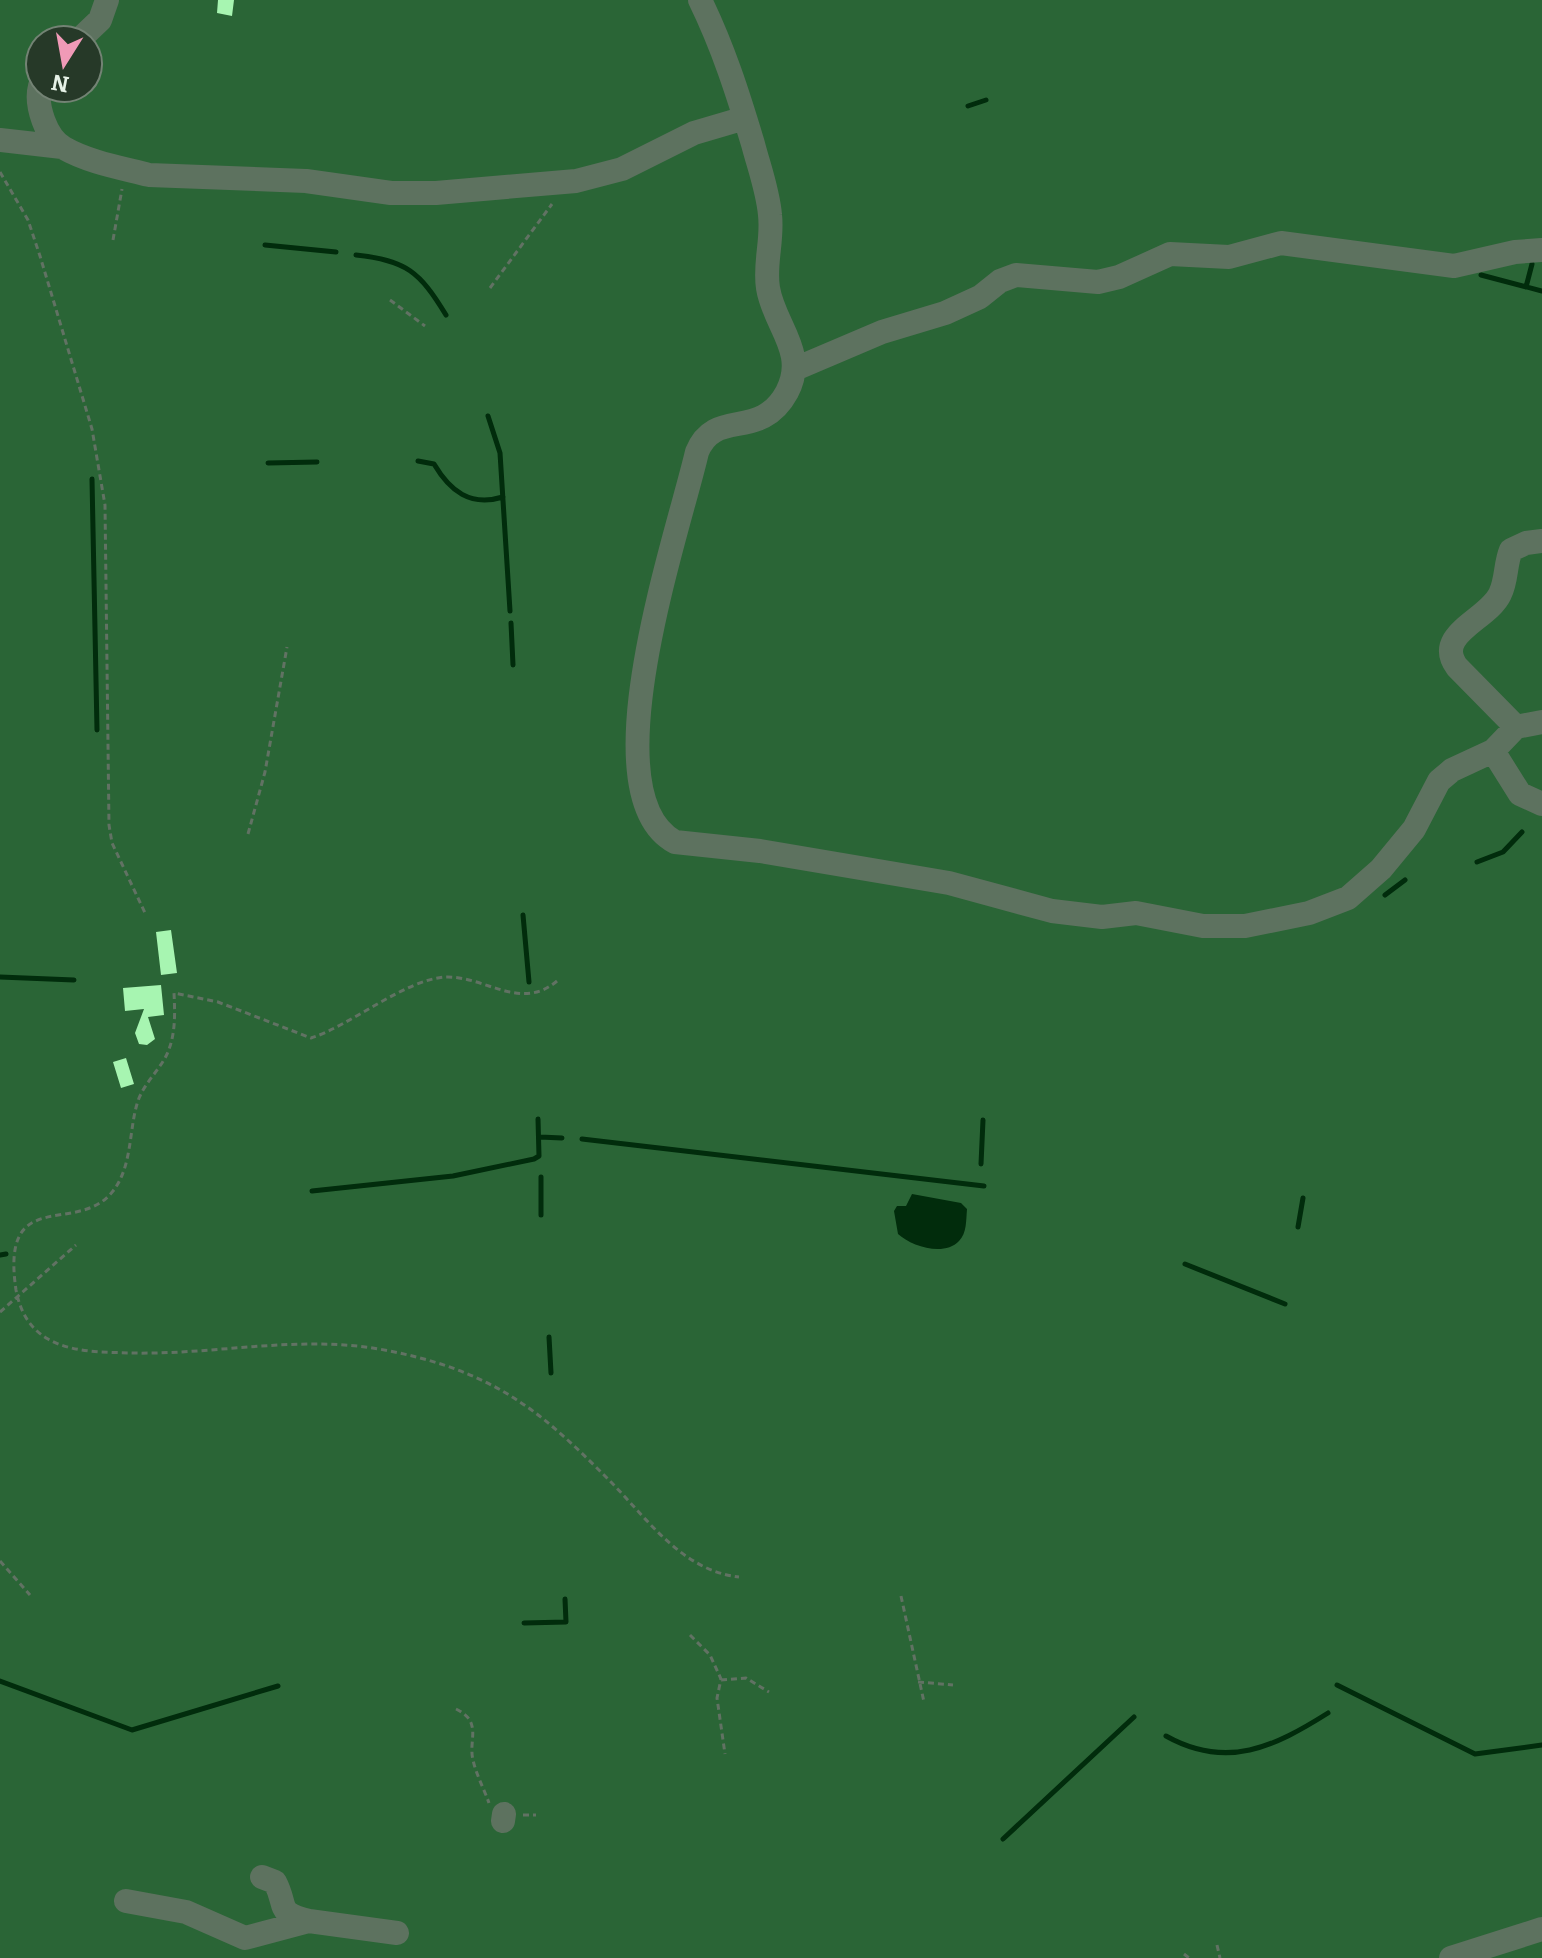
<svg xmlns="http://www.w3.org/2000/svg" width="1542" height="1958" font-family="Bitter,serif">
	<rect width="100%" height="100%" fill="#263928"/>
	<path fill="#2a6536" fill-rule="evenodd" d="M0,0h1542v1958h-1542zM40,40h48v48h-48z"/>
	<path fill="#012c0c" d="M912,1194l49,9 6,6c-1,11 0,24 -8,32 -15,16 -48,5 -61,-7l-4,-23 3,-5h9z"/>
	<g fill="none" stroke-linecap="round" stroke-linejoin="round">
		<path stroke="#012c0c" stroke-width="5" d="M968,106l18,-6
			M265,245l71,7
			M356,255c50,5 64,17 90,60
			M1481,275l61,16
			M1526,287l6,-23
			M488,416l12,37 10,158
			M418,461l16,3c16,27 36,43 69,33
			M268,463l49,-1
			M92,479l5,251
			M511,623l2,42
			M1477,862l26,-10 19,-20
			M1385,895l20,-15
			M523,915l6,67
			M0,977l74,3
			M540,1137l22,1
			M582,1139l402,47
			M981,1164l2,-44
			M541,1177v38
			M312,1191l141,-15 81,-17 5,-3 -1,-37
			M1298,1227l5,-29
			M0,1255l6,-1
			M1185,1264l100,40
			M549,1337l2,36
			M524,1623l42,-1 -1,-23
			M0,1681l132,49 146,-44
			M1337,1685l138,69 67,-9
			M1166,1736c61,34 108,11 162,-23
			M1003,1839l131,-122"/>
	</g>
	<path fill="#a7f5b1" d="M218,0h16l-2,16 -15,-3z
		M171,930l6,43 -16,2 -5,-43z
		M161,985l3,30 -16,2 7,22 -8,6 -8,-1 -4,-11 9,-24 -19,2 -2,-23z
		M126,1058l8,26 -13,4 -8,-26z"/>
	<g fill="none" stroke-linecap="round" stroke-linejoin="round">
		<path stroke="#617263" stroke-width="3" stroke-dasharray="6 4" stroke-linecap="butt" d="M0,172l28,48 12,36 52,173 13,76 4,320 3,18 34,72
			M113,240l9,-51
			M490,288l62,-84
			M390,300l35,26
			M248,834l17,-62 22,-125
			M557,981c-37,31 -71,-5 -111,-4 -41,2 -96,49 -135,61l-93,-36 -44,-9c1,21 2,45 -9,65 -9,16 -23,28 -28,46 -8,27 -5,63 -24,87 -35,46 -113,-8 -97,99 4,21 13,38 32,49 24,14 56,13 83,14 82,2 166,-18 248,-4 51,9 98,24 141,53 32,21 63,52 91,80 37,38 72,89 128,95
			M0,1312l76,-67
			M0,1561l30,34
			M901,1596l23,106
			M690,1635l20,20 11,24 -4,19 8,56
			M721,1680l25,-2 23,14
			M918,1682l35,3
			M456,1709c27,13 12,31 17,51 3,14 11,29 16,43
			M523,1815h13
			M1217,1945l3,13
			M1184,1954l5,4"/>
		<path stroke="#5d725f" stroke-width="24" d="M700,0c23,47 38,94 53,144 6,23 15,47 17,71 3,25 -6,49 -2,73 6,38 40,64 19,104 -27,50 -72,15 -90,60 -18,79 -110,342 -22,390l85,9 189,32 103,28 50,6 34,-4 67,13h42l64,-13 39,-15 33,-29 33,-40 25,-48 13,-11 41,-19 23,-24 26,-5
			M79,40l21,-20 7,-20
			M40,86c-5,19 6,52 24,62 24,14 58,20 85,27l157,6 85,12h45l140,-12 46,-12 72,-36 51,-15
			M0,140l62,7
			M795,369l87,-37 63,-19 35,-16 20,-16 16,-6 82,7 21,-5 51,-23 59,3 52,-14 173,23 61,-14 27,-2
			M1516,727l-59,-60c-24,-33 31,-47 43,-73 7,-14 5,-30 11,-44l15,-7 16,-2
			M1493,751l27,43 22,10
			M503,1821l1,-7
			M262,1877l13,5c13,25 0,31 34,39
			M126,1901l60,11 59,26 64,-17 88,12
			M1451,1958l91,-29"/>
	</g>
	<g transform="translate(64 64) rotate(191)"><circle r="38" fill="#263928" stroke="#738374" stroke-width="2"/>
	<path d="M0-6L14 30L0 20L-14 30Z" fill="#f09ab7"/>
	<text y="-12" font-size="22" font-weight="bold" text-anchor="middle" fill="#e6f2e7">N</text>
	</g>
</svg>
